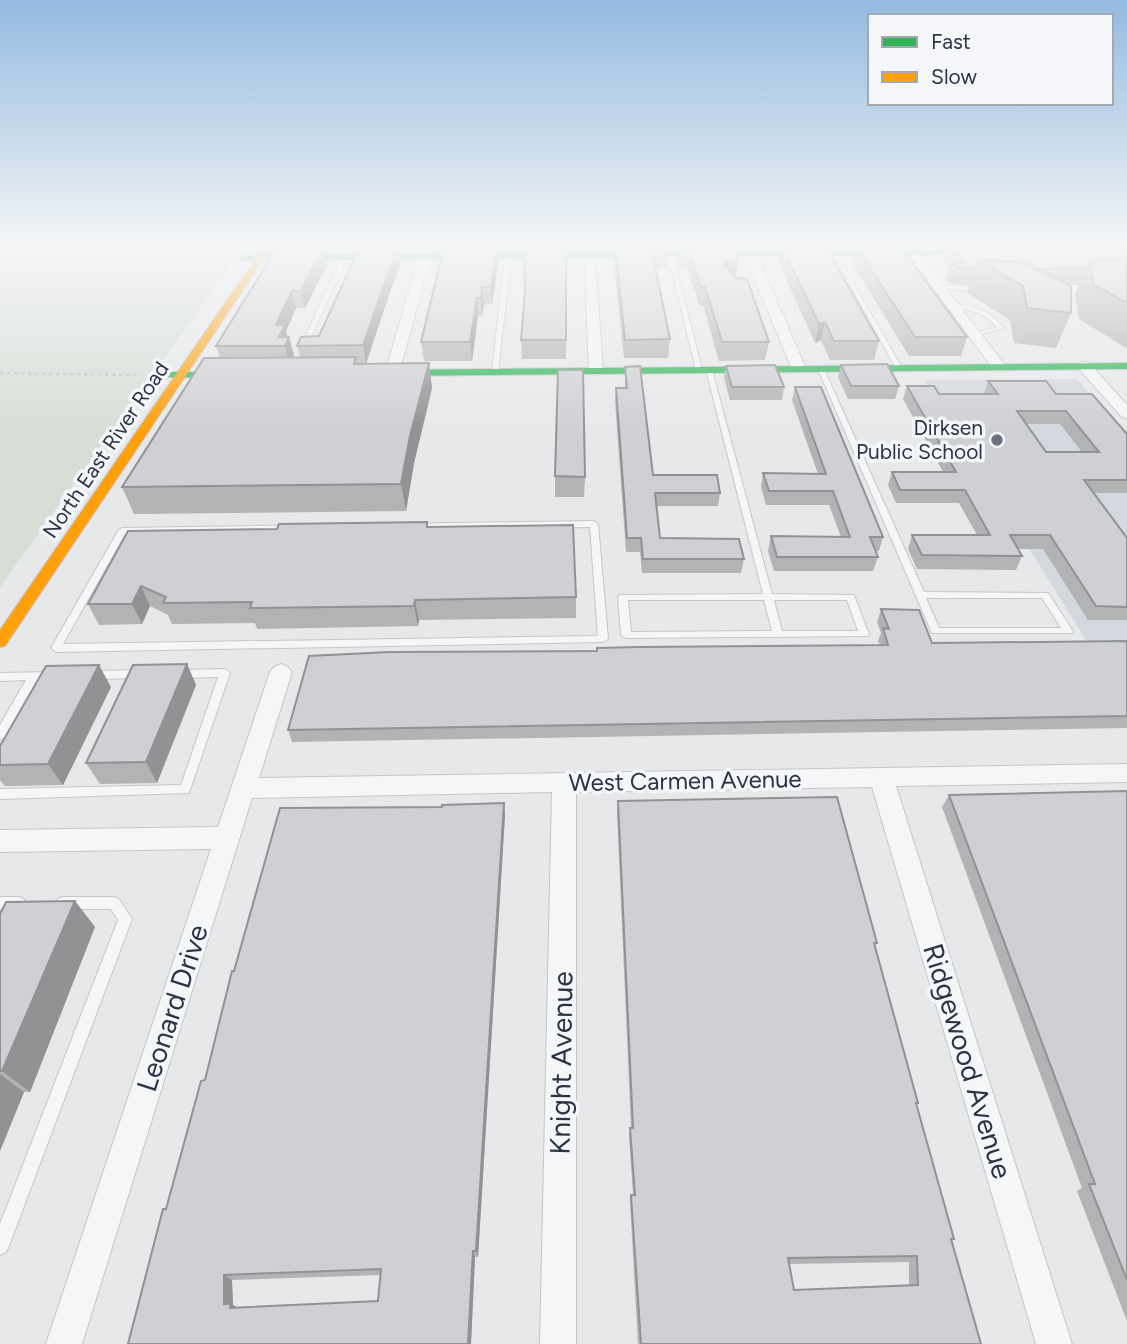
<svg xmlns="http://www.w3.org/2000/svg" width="1127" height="1344" font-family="Figtree,sans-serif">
	<rect width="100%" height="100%" fill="#e6e8ea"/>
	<path fill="#d4d7dd" d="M1077,379l50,58v212l-35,1 -167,-270z"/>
	<path fill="#d6ded6" d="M0,245h245l-245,342z"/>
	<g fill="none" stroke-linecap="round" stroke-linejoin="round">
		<defs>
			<path id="lane" d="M832,253l5,1 65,114 -1,1 -5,-1z
				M508,254l3,2 -13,116 -3,2 -3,-2 13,-116z
				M668,254l5,1 29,115 -1,1 -5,-1z
				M342,257l5,1 -41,90 -5,1 -1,-1z
				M761,275l3,2 -1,1 -33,4c10,14 22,10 38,10l3,2 -1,1 -35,-1 -9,-8 -2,-5z
				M940,286h43l3,2 -3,2 -45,-1 -1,-1z
				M953,304c23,3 35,5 51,24l-31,8v-2l24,-7c-14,-15 -27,-17 -46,-20l-1,-1z
				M709,368l3,2 60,224 82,1 15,39 -1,2 -242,2 -5,-3 -3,-38 2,-2 143,-1 -57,-224zM628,600h136l8,31 -141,1zM774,600h73l11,31h-76z
				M819,368l5,1 100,223 124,1 25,38 -1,2h-140l-114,-264zM926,598h116l19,30h-122z
				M594,521l4,3 10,115 -5,3 -547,10 -5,-4 67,-117 4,-3zM590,527l8,109 -535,8 62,-110z
				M225,669l5,4 -41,120 -189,6v-10l181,-4 37,-108 -41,1 -5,-4 5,-4z
				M143,670l5,4 -5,4 -50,1 -5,-4 5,-4z
				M52,672l4,1 1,3 -1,3 -19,1 -33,58 -4,1v-14l26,-45 -26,1v-8z
				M0,897h19l5,2 2,4 -2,4 -5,2h-19z
				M63,897h51l5,2 13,20 -123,327 -3,6 -6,3v-31l118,-304 -7,-11h-48l-5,-2 -2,-4 2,-4z"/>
			<path id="street" d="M584,245h10l9,126 -7,4 -7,-4z
				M902,245h10l92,119v6h-10z
				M747,253l10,2 49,114 -2,3h-10l-2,-3 -47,-114z
				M425,254l6,3 -32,116 -2,3h-10l-2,-3 34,-116z
				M1084,362l5,1 38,42v13l-5,-1 -43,-48v-6z
				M281,664l7,3 4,5 -33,106 868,-14v18l-231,4 176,558h-36l-164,-557 -296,5v552h-36l12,-552 -300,6 -170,546h-36l165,-495 -211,3v-22l218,-3 52,-155 4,-5z"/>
			<path id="fast" d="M989,250h3v4l-750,7 -4,-3 4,-3z
				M1127,363v6l-738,7 -5,-3 5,-3z
				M160,372h76l5,3 -5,3 -80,-1v-4z"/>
			<path id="slow" d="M265,245h8l-268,401 -5,1v-17z"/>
		</defs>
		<use href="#lane" stroke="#c4c6c8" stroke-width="2"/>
		<use href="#street" stroke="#c4c6c8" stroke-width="2"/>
		<use href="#fast" stroke="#c4c6c8" stroke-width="2"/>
		<use href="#slow" stroke="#c4c6c8" stroke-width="2"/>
		<path stroke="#c5c6ca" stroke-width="2" stroke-dasharray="3.5 3.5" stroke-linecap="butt" d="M0,247l19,-2"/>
		<path stroke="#c5c6ca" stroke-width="2.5" stroke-dasharray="3.5 3.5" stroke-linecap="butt" d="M0,373l141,2"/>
		<use href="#lane" fill="#f5f6f7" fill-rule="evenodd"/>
		<use href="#street" fill="#f5f6f7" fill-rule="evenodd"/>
		<use href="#fast" fill="#30b455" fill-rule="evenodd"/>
		<use href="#slow" fill="#ff9f0a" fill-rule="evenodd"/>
	</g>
	<path fill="#b1b3b5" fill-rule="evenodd" d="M286,245h214v4h-3l1,15 -6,40 -8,1 -2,11h-4l-6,45h-48l-3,-19 23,-93h-45l2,16 -10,24 -25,74h63l3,25 -18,75 -8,48 -272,3 -12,-27 98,-129 -4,-12 71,-98zM324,249h35l-40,87 -22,10 3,11h-7l1,-2 -8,-24 10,-23h9l22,-43z
		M525,245h45v2h-4v112h-44l-1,-19 4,-50z
		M611,245h214l54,96 -5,19h-44l-9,-20 -6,3 -37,-82 2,-15 -46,1 2,29 -2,1 35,65 -4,18 -46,1 -16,-56h-4l-12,-38 -8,1 -1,-6 1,-15h-11l1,4 -2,17 -11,1 14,70 -2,19h-44l-10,-95 1,-15h-4z
		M841,245h58l68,92 -6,19h-52l-58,-95 3,-15h-13z
		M930,245h197v102l-1,1 -47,-29 -4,-25 4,-9h-10l2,28 -15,35 -42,-5 -4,-23 -43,-27 2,-8 -18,-1 -6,-4 4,-12 -6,-8 5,-15z
		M841,365l58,21 -4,13h-47l-10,-22z
		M726,366l58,21 -2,13h-52l-6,-22z
		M625,367l28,108 67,18 -2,13h-62l4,32 84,21 -3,14h-99l-2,-21h-14l-11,-151 1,-13h9z
		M988,381l68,13 71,40v59h-34l34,45v82h-39l-45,-71h-25l4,7 -6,14 -99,-1 -9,-20 4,-14h65l-18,-32h-63l-8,-18 4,-13h51l-40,-73 4,-13 32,8h45zM1026,424h34l22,28h-36z
		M795,387l88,150 -4,14h-4l3,6 -5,14h-99l-6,-20 3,-15 70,1 -12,-32h-63l-5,-18 2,-14 55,1 -26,-74z
		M555,476l30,1 -1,20h-29z
		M427,522l1,5 148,70v21l-157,2 -1,6 -161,3 -2,-6 -83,1 -4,-9 -18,-9 -8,18 -43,1 -11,-21 189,-75z
		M881,609l51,34 195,-2v87l-835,14 -4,-12 592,-85 -2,-4 3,-8 -4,-11z
		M187,664l9,21 -39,98 -57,1 -14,-21z
		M111,687l-48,98 -58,1 -5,-6v-34z
		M1127,791v530l-50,-130 5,-3 -140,-381 7,-12z
		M618,801l259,142 -2,3 43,157 -2,2 38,134 -2,2 29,103h-343l-8,-142 1,-7h2l-4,-59 1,-8h1l-14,-315zM909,1262v24l-115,4 -5,-26z
		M505,815l-27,442h-3l-4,87h-343l38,-135 39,-129 29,-109zM381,1275l-3,26 -141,6 -4,-2 -1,-25z
		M75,901l20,26 -65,165h-6l-24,59v-237z"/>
	<path fill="#909294" d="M497,247l1,17 -6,40 -1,-17z
		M323,248l4,17 -22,43 -4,-17z
		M399,248l2,17 -10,24 -25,75 -3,-19 26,-74z
		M738,259l-2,17 -12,2v-13l2,-4z
		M482,287l2,18 -2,11 -1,-18z
		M292,291l4,17 -10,23 2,8 1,-2 5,18 -5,10 -4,-19h-4l-5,-21z
		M477,298l1,18 -6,45 -2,-19z
		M825,322l-4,18 -6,3 4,-19z
		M429,363l3,25 -18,75 -8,48 -5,-27 9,-48z
		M141,586l9,20 -8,18 -10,-20z
		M415,600l4,20 -1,6 -4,-20z
		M187,664l9,21 -39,98 -11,-21z
		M99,665l12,22 -48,98 -15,-21z
		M504,803l1,12 -27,442 -2,-6z
		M75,901l20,26 -65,165 -28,-21z
		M0,1074l24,18 -24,59z
		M473,1251l2,6 -4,87h-3z
		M224,1275l8,5 1,25 6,4 -1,4 -14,-9z"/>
	<path fill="#ced0d3" stroke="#909294" stroke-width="2" fill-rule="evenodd" d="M679,245h54l5,14 -12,2 -2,4 12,13 11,1 22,63h-47l-17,-55h-4l-13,-37 -8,1z
		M781,245h44l54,96h-45l-9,-19 -6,2z
		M855,245h44l68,92h-52z
		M949,245h178v14l-38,2 -3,7 -51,1 -13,-7 -44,-2 -3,8 -18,-1 -6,-4h13z
		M566,246v94h-45l4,-50 -1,-43z
		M615,246h53l1,5 -17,1 18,87 -45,1z
		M444,247h53l-6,40h-9l-1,11h-4l-7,44h-49z
		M323,248l-22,43h-9l-16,34h9l-6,12h10l-4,9h-69l60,-97z
		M359,248h40l-10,23 -26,74 -66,1 4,-9 18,-1z
		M1127,259v44l-33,-18 -5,-24z
		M978,260l44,2 49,24v27l-44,-5 -4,-22z
		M356,357l-2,7 75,-1 -19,73 -9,48 -279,3 82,-129z
		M887,364l12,22h-48l-10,-21z
		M775,365l9,22h-52l-6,-21z
		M640,366l13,109h64l3,18h-65l5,45 79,1 5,20h-101l-2,-21h-14l-11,-150h11l-2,-21z
		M558,370h25l2,107 -30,-1z
		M988,381h58l10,13h36l35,40v46h-43l43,58v69l-31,-1 -46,-71h-40l12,21 -100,-1 -10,-20h78l-25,-45h-65l-8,-18h64l-49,-86h27l5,8h59zM1017,411h49l33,41h-53z
		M795,387h26l62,150h-13l8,20h-101l-6,-21 79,1 -17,-46h-64l-6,-18 63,1z
		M427,522v5l146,-2 3,72 -161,3 -1,6 -164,2 2,-6 -89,1 3,-6 -25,-11 -9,18h-44l40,-73 149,-2 2,-5z
		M881,609l38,1 13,33 195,-2v75l-839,14 21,-74 80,-4 208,-1v-3l42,-1 249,-2 -5,-17 6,1z
		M187,664l-41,98 -60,1 47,-98z
		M99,665l-51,99 -48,1v-19l46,-80z
		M1127,791v489l-38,-96h6l-146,-389z
		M837,797l40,146h-3l44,160h-2l38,136h-3l30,105h-340l-10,-149h4l-5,-67h3l-15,-327zM917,1256l1,29 -124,5 -6,-32z
		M504,803l-28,448h-3l-5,93h-340l35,-135h3l35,-128 4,-1 27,-109h2l46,-163 162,-1v-2zM381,1269l-3,32 -148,7 1,-4h-7v-29z
		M75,901l-73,170h-2v-157l6,-12z"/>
	<linearGradient id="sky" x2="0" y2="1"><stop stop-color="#93bae0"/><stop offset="0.57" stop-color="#f4f5f6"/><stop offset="1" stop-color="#f4f5f6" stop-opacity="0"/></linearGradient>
	<rect width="1127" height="433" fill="url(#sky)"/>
	<circle fill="#6c737f" stroke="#f4f6f9" stroke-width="2.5" cx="997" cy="440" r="7"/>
	<g text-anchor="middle" stroke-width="7" stroke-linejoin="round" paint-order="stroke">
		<g font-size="21" fill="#2b3445" stroke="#f4f6f9" text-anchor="end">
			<text x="983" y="435">Dirksen<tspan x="983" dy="24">Public School</tspan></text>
		</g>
		<g font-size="21" fill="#2b3445" stroke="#f4f6f9">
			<text transform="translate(106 450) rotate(-56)" y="7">North East River Road</text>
		</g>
		<g font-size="24" fill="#2b3445" stroke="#f4f6f9">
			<text transform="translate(685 781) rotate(-1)" y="8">West Carmen Avenue</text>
		</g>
		<g font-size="28" fill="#2b3445" stroke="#f4f6f9">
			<text transform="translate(172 1008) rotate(-72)" y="10">Leonard Drive</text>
			<text transform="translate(968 1061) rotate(73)" y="10">Ridgewood Avenue</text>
			<text transform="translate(561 1063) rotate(-89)" y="10">Knight Avenue</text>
		</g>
	</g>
	<rect x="868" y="14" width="245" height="91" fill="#f4f6f9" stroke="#a4a8b1" stroke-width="2"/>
	<rect x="882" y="37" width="35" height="10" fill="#30b455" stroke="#a4a8b1" stroke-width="2"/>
	<text x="931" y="49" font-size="21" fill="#2b3445">Fast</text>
	<rect x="882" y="72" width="35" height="10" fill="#ff9f0a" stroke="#a4a8b1" stroke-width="2"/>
	<text x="931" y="84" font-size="21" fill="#2b3445">Slow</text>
</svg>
